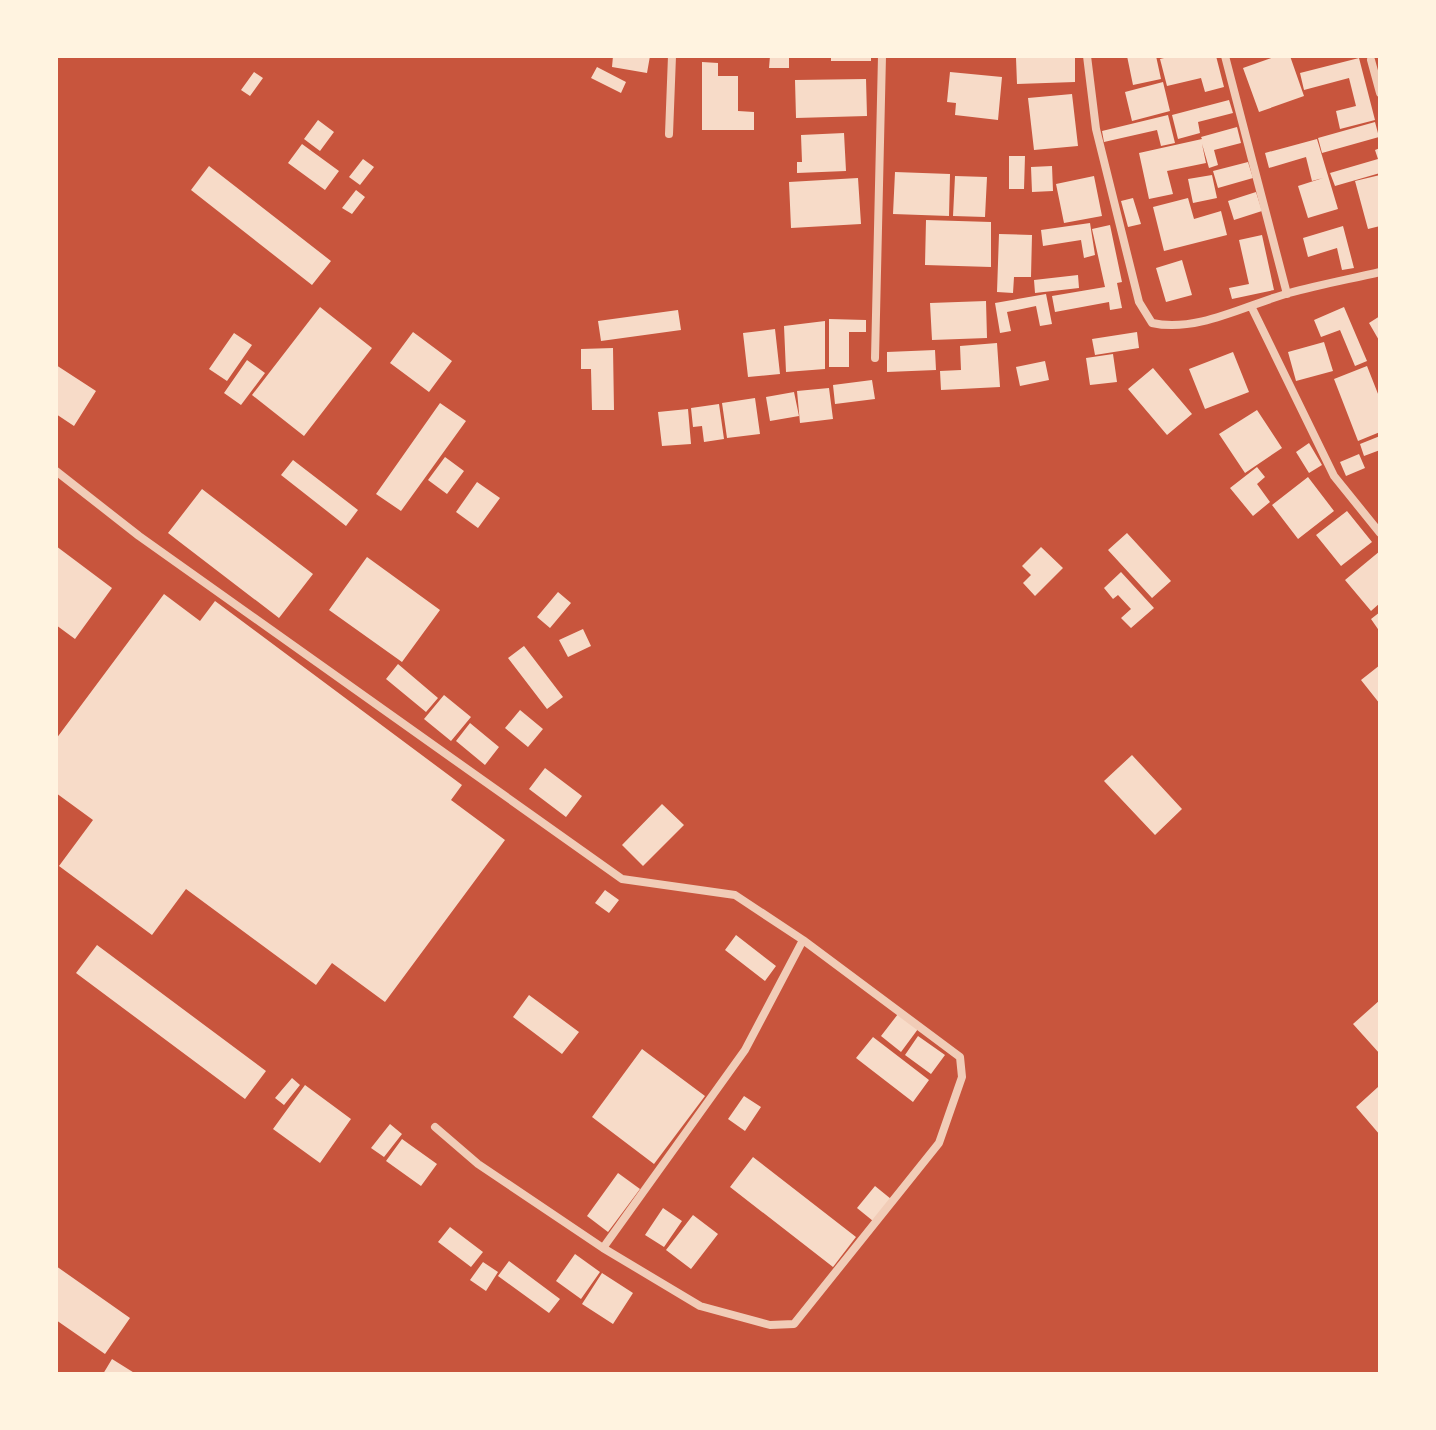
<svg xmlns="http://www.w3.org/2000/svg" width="1436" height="1430" font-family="'Open Sans',sans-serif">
	<rect width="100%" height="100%" fill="#c8553d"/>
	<path fill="#f7dbc8" d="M613,56h37l-3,17 -35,-6z
		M770,56h19v12h-20z
		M831,56h40v5h-40z
		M1075,56v26l-58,2 -1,-26z
		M1127,56h29l5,23 -28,6z
		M1172,56h44l8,31 -19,5 -4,-14 -34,8 -7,-27z
		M1277,56h13l14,40 -45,16 -16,-44z
		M1359,58l16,62 -35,9 -4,-18 20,-5 -7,-28 -45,12 -4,-17z
		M702,62l16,1v13h20v35l16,1v18h-52z
		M597,67l29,15 -5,11 -30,-15z
		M254,72l9,6 -13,18 -9,-6z
		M950,72l52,5 -4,43 -43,-5 1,-12 -9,-1z
		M866,79l1,37 -71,2 -1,-38z
		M1163,82l7,29 -38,10 -7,-29z
		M1072,94l6,52 -44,4 -6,-52z
		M1229,100l4,13 -35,9 2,11 -22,6 -6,-24z
		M1168,115l7,28 -14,3 -4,-16 -53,12 -2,-11z
		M318,120l16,12 -14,19 -16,-12z
		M1375,122l4,15 -57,16 -4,-15z
		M1237,127l4,16 -27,7 4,15 -9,3 -7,-24 4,19 -39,8 6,23 -24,5 -10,-46 63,-14 -1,-2z
		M844,133l2,38 -49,2v-11h5l-1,-27z
		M1317,139l21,70 -30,9 -10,-32 25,-8 -11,3 -6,-24 -37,11 -4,-15z
		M302,144l37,27 -14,19 -37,-27z
		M1380,148v25l-45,13 -5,-13 48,-14 -3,-9z
		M1009,156h16l-1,33h-15z
		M363,159l11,8 -14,18 -11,-8z
		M1248,162l5,16 -35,10 -5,-17z
		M209,166l122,95 -19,24 -121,-95z
		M1052,166l1,25 -21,1 -1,-25z
		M895,172l55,2 -1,42 -56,-2z
		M1212,175l5,23 -24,5 -5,-24z
		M1380,175v51l-12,3 -13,-48z
		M955,176l32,1 -2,40 -32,-1z
		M1094,176l8,40 -38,7 -8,-39z
		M858,178l3,46 -70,4 -2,-46z
		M356,190l9,7 -13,17 -10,-6z
		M1256,192l6,19 -28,9 -6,-19z
		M1133,198l8,26 -13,3 -7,-26z
		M1188,198l6,21 27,-8 6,24 -63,16 -11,-44z
		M926,220l65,2v45l-66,-2z
		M1090,223l5,32 -11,3 -3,-18 -38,6 -2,-16z
		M1110,225l12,57 -5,1 5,25 -12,2 -1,-8 -54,10 -3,-16 53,-9 -13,-58z
		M1343,226l11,42 -12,2 -5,-22 -29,9 -5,-19z
		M999,234l33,1 -1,42h-17l-1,16 -16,-1z
		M1262,235l12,55 -42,9 -3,-11 20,-4 -10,-44z
		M1182,260l10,35 -26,7 -10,-34z
		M1078,275l1,13 -44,5 -1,-13z
		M1046,294l6,30 -12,2 -4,-20 -29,6 4,19 -11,2 -5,-30z
		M986,301l1,37 -55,2 -2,-37z
		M320,307l52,41 -68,88 -52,-41z
		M1344,307l23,54 -12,5 -15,-36 -19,7 -7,-17z
		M678,310l3,20 -80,11 -3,-20z
		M1380,316v26l-11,-19z
		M829,319l37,1v12h-17v35h-20z
		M825,321v48l-39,3 -2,-46z
		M775,329l5,45 -32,3 -5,-44z
		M413,332l39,29 -23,31 -39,-29z
		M1137,332l2,16 -44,7 -3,-16z
		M234,333l18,12 -25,36 -18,-12z
		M1324,342l9,29 -37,10 -8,-29z
		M997,343l3,44 -59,3 -1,-19 21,-1 -1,-24z
		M613,348l1,62h-22l-1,-41h-10v-20z
		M935,350l1,20 -49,2v-20z
		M1233,352l16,40 -44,17 -16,-40z
		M1113,354l4,28 -27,3 -4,-27z
		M247,360l18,13 -24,32 -17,-12z
		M1045,361l4,19 -29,6 -4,-19z
		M56,365l40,26 -22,35 -18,-12z
		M1367,366l13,33v33l-22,9 -24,-62z
		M1153,368l39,46 -25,21 -39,-46z
		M872,380l3,19 -40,5 -2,-19z
		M829,388l4,31 -33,4 -3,-32z
		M794,392l5,24 -29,5 -4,-24z
		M755,398l5,36 -33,4 -5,-35z
		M440,403l26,18 -65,90 -25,-17z
		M719,404l5,35 -20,3 -2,-16 -9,1 -2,-19z
		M688,409l3,35 -29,2 -4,-34z
		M1257,410l25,38 -37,25 -26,-39z
		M1380,436v14l-16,6 -4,-12z
		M1309,443l13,22 -13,8 -13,-21z
		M1359,454l6,14 -19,8 -6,-14z
		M445,457l19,14 -17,23 -19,-14z
		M293,460l65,50 -12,16 -65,-51z
		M1257,467l8,10 -8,7 13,18 -17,14 -23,-28z
		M1308,477l26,34 -36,28 -26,-34z
		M477,482l23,16 -22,30 -22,-16z
		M202,489l111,85 -34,44 -111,-85z
		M1347,511l25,31 -31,24 -25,-31z
		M1127,533l44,48 -19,17 -44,-48z
		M56,546l56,42 -37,51 -19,-14z
		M1041,547l22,21 -28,28 -12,-13 8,-8 -9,-9z
		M1380,551v52l-9,8 -26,-31z
		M367,557l73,53 -38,52 -73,-52z
		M1121,572l33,36 -23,20 -10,-10 10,-9 -13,-14 -5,4 -9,-11z
		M558,592l13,11 -21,25 -13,-11z
		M164,594l36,27 15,-20 247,184 -11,15 54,40 -120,162 -53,-39 -16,22 -130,-96 -34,46 -93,-69 34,-46 -37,-27v-54z
		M1380,612v20l-9,-13z
		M583,629l8,17 -23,11 -9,-17z
		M524,646l39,51 -16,12 -39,-51z
		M398,664l40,34 -12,14 -40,-33z
		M1380,665v39l-19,-24z
		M444,695l27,22 -20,24 -27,-22z
		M520,710l23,19 -15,18 -23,-19z
		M470,723l29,24 -14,18 -29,-24z
		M1132,755l50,54 -27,26 -51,-54z
		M545,768l37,28 -16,21 -37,-28z
		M662,804l22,21 -41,41 -21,-21z
		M605,890l14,10 -10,13 -14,-10z
		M736,935l40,31 -11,15 -40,-31z
		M97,945l169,126 -21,28 -169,-126z
		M529,995l50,37 -17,22 -49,-37z
		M1380,1000v54l-27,-30z
		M898,1014l20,15 -17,23 -20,-16z
		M918,1036l27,19 -14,19 -26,-19z
		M873,1037l56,43 -16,22 -57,-44z
		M642,1049l63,47 -51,68 -62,-47z
		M292,1078l8,7 -16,20 -9,-7z
		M305,1085l46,34 -31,44 -47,-34z
		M1378,1087l2,2v46l-24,-28z
		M744,1096l17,11 -16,24 -17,-12z
		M390,1124l12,10 -18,23 -13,-9z
		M402,1139l35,25 -16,22 -35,-25z
		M753,1157l103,80 -23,30 -103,-80z
		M618,1173l22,16 -32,43 -21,-16z
		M875,1186l16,13 -18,22 -16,-13z
		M663,1208l19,13 -18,26 -19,-12z
		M693,1215l25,19 -27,35 -25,-19z
		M450,1227l33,25 -12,15 -33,-25z
		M575,1254l25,18 -19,27 -25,-18z
		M509,1261l51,38 -11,14 -51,-37z
		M483,1262l15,10 -12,19 -16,-11z
		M56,1266l74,52 -25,36 -49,-34z
		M602,1273l31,20 -20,31 -31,-20z
		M112,1359l24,15h-33z"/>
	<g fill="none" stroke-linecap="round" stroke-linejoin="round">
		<path stroke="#f1ccb7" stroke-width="8" d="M1087,56l9,73 43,173 13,21c45,10 94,-18 137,-30 30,-8 61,-14 91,-21
			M1225,56l62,238
			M1371,60l9,33
			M669,134l3,-78
			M1252,308l82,168 46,57
			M875,358l7,-302
			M56,471l83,65 483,343 113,16 68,45 157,117 2,20 -23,66 -145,181 -24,1 -70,-19 -97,-58 -125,-84 -43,-37
			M603,1248l142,-198 58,-110"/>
	</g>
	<rect width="1436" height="1430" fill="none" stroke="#fff3e0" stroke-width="116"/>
</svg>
